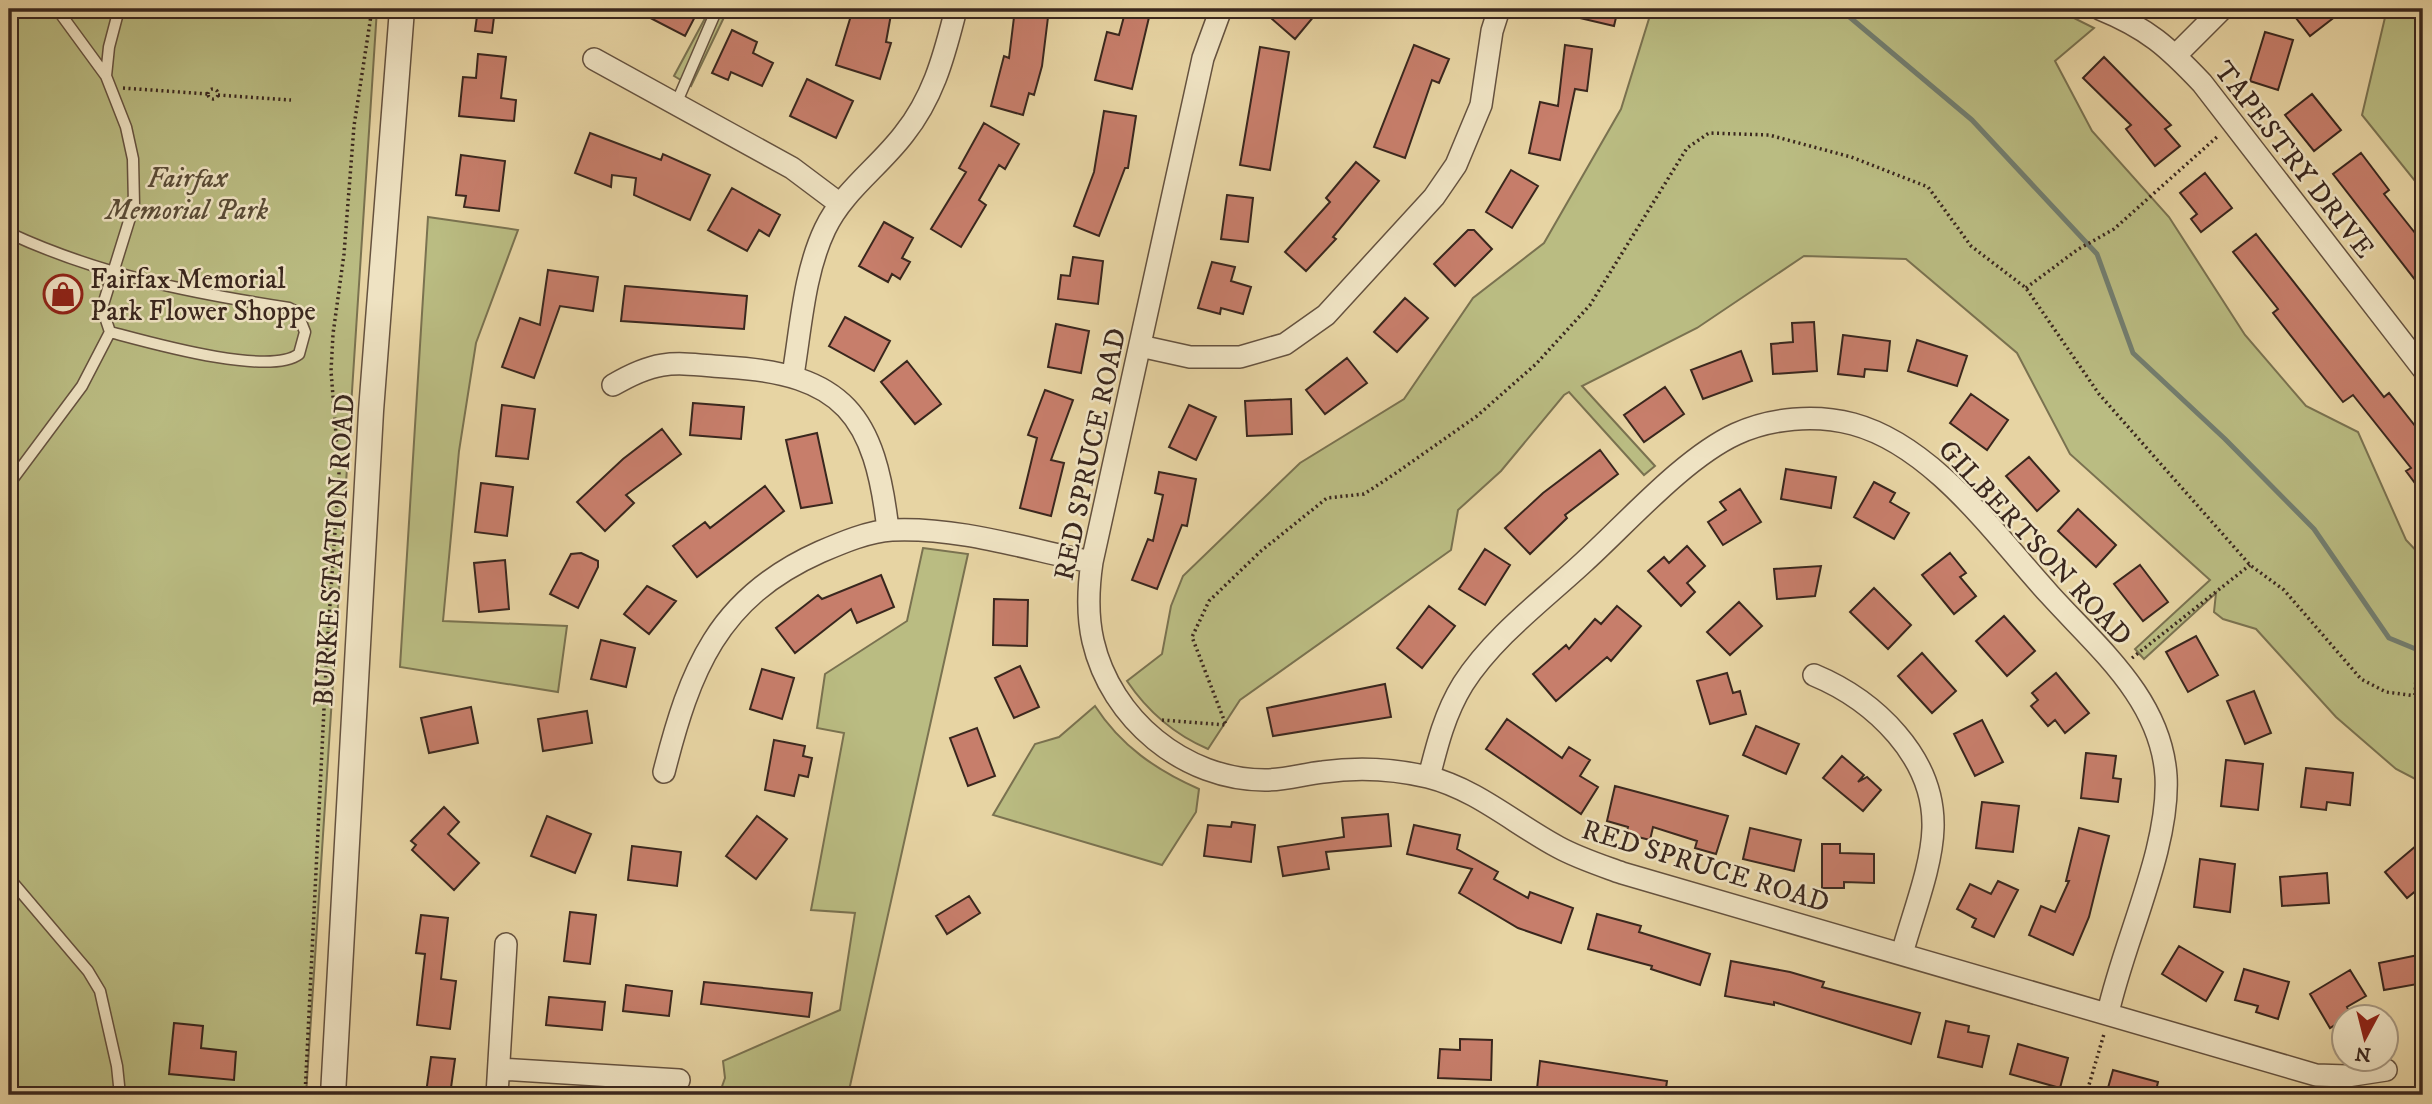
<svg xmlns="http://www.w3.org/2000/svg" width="2432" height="1104" font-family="'IM FELL DW Pica',serif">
	<rect width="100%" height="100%" fill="#e7d4a3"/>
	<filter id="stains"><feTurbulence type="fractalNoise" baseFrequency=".00286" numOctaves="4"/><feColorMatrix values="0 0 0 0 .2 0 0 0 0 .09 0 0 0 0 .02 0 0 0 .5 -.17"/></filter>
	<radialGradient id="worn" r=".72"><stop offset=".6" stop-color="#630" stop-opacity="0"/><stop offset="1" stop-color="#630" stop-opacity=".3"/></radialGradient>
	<path fill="#babc82" stroke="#7a7250" stroke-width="2" d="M9,9h368l-71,1086h-297z
		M710,9h18l-37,77 -17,-10z
		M1652,9h404l38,19 -39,33 37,70 77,86 76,118 61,71 52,26 48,108 17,18v225l-27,-14 -60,-52 -80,-88 -33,-10 -9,-7 2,-19 -72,66 -9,-10 75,-69 -140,-126 -53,-101 -111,-94 -102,-3 -107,72 -115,58 73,80 -11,9 -75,-83 -5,3 -63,76 -43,39 -7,40 -211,150 -32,49c-35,-15 -60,-37 -81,-68l35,-27 9,-48 12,-30 117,-113 104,-64 69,-101 71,-55 77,-134z
		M2387,9h36v182l-61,-76z
		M428,217l90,13 -42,113 -17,108 -16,170 124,5 -9,66 -158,-25z
		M923,548l45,6 -120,541h-129l6,-17 -2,-17 117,-51 15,-97 -44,-3 33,-177 -27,-5 8,-54 82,-53z
		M1095,706c26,40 61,64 104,83l-3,23 -34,53 -169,-50 42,-71 24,-7z"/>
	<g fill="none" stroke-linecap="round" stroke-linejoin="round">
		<path stroke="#727e70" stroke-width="5" d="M1840,9l132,111 125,134 36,99 92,86 89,90 75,109 34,14"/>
	</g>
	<path fill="#c77e6b" stroke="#3a271e" stroke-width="2" d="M478,9h17l-3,24 -17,-2z
		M633,9h66l-14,27z
		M853,9h39l-6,33 5,1 -11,36 -44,-14z
		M1015,9h34l-7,57 -8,29 -5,-2 -6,22 -32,-9 13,-50 5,2z
		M1126,9h25l-19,80 -37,-9 12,-48 12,3z
		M1281,9h39l-25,30 -23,-20z
		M1568,9h50l-4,17 -47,-11z
		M2289,9h56l-35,27z
		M732,30l25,12 -4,11 20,10 -11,23 -31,-14 -3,8 -16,-7z
		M2265,32l28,8 -15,50 -28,-9z
		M1414,45l35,14 -10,24 -7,-3 -27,78 -31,-11z
		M1565,45l27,4 -5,42 -12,-2 -15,71 -31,-7 11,-51 18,4z
		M1260,47l29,5 -19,118 -30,-5z
		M478,54l28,3 -5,41 15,2 -2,21 -55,-5 4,-39 13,1z
		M2104,57l67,68 -6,4 15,17 -25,20 -29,-37 5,-4 -48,-47z
		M807,79l46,22 -17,37 -46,-22z
		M2312,94l29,36 -27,21 -29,-36z
		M1104,111l32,5 -8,52h-3l-26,68 -25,-10 20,-54z
		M984,123l35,21 -14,25 -6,-4 -20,35 7,5 -25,42 -30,-18 35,-57 -7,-4z
		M590,133l71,27 2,-6 47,21 -20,45 -56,-25 2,-17 -24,-3 -1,12 -36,-14z
		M2361,153l28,37 -5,4 39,49v47l-90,-116z
		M461,155l44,6 -6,50 -35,-4 2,-11 -10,-1z
		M1356,162l23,19 -46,56 3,2 -30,32 -21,-19 45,-50 -4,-4z
		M1511,170l27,16 -26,42 -26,-16z
		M2205,173l27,35 -31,24 -10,-13 6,-5 -17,-21z
		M732,188l48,27 -11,21 -10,-6 -12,21 -39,-21z
		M1227,195l26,3 -5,44 -27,-3z
		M884,222l29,16 -11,20 8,4 -10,17 -8,-5 -4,8 -29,-16z
		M1468,230h6l18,19 -37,37 -21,-22z
		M2256,234l128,163 5,-4 34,43v58l-17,-23 5,-3 -58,-73 -10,7 -70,-89 5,-4 -45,-57z
		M1073,257l30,4 -5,43 -40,-5 3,-24 9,1z
		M1212,262l23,5 -4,14 20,6 -8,27 -22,-6 -1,6 -22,-6z
		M548,270l50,7 -5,34 -33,-5 -26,72 -32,-11 18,-49 20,7z
		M625,286l122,10 -3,33 -123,-8z
		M1405,298l23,20 -31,34 -23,-20z
		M845,317l45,24 -16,30 -45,-25z
		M1814,322l3,49 -44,3 -2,-30 22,-2 -1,-19z
		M1056,324l33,7 -8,42 -33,-6z
		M1843,335l47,6 -3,30 -22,-2 -1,8 -26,-3z
		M1917,340l50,16 -10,30 -49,-15z
		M1741,351l11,30 -49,18 -12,-29z
		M1347,358l20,25 -42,31 -19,-24z
		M907,361l34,43 -26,20 -34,-42z
		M1665,387l19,27 -40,28 -20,-27z
		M1045,390l28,10 -22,60 13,3 -13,53 -31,-8 17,-70 -9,-3z
		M1971,394l37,26 -21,30 -37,-27z
		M1291,399l1,35 -45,2 -2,-35z
		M693,403l51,4 -3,32 -51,-4z
		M502,405l33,4 -7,50 -32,-3z
		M1189,405l27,12 -20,43 -27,-13z
		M662,429l19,25 -55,41 8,8 -29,28 -28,-29 46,-43z
		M817,433l15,70 -31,5 -15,-68z
		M1600,450l18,24 -53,41 2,3 -37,36 -25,-26 38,-35z
		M2029,457l30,34 -22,20 -31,-35z
		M1786,469l50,8 -5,31 -50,-9z
		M1159,472l37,7 -9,47 -5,-1 -25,64 -25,-9 16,-41 5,2 10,-46 -8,-2z
		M1874,482l21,11 -5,9 19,11 -15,26 -40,-22z
		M481,483l32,4 -6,49 -32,-4z
		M765,486l19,25 -87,66 -24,-31 32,-24 5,6z
		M1740,489l21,33 -38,23 -15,-23 18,-12 -6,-8z
		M2078,509l38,36 -20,22 -38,-36z
		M1687,546l18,20 -18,17 8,9 -14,14 -33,-35 16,-14 5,6z
		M1485,549l25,16 -25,40 -26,-16z
		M581,553l17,8v6l-20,41 -28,-14 21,-40z
		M1950,553l16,20 -6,4 16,19 -22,18 -32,-39z
		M505,560l4,49 -30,3 -5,-49z
		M2140,565l28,37 -25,19 -29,-37z
		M1821,566l-6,30 -38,3 -3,-30z
		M881,575l13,32 -37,16 -6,-14 -56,44 -19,-25 42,-33 4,4z
		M647,586l29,15 -27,33 -25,-20z
		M1874,588l37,37 -23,24 -38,-37z
		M994,599l34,1 -1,46 -34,-1z
		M1739,602l23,24 -32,29 -23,-23z
		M1429,606l26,20 -33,42 -25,-20z
		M1617,606l24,20 -30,35 -4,-4 -51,44 -23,-27 33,-29 3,4 26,-30 6,5z
		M2004,616l31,35 -28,25 -31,-35z
		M2196,636l22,39 -30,17 -22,-40z
		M601,640l34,8 -9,39 -35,-8z
		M1922,653l34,38 -24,22 -34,-37z
		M1020,666l19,41 -25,11 -19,-40z
		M762,669l32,9 -12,41 -32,-10z
		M1727,673l6,20 7,-2 6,23 -36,10 -13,-43z
		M2056,673l33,40 -24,20 -10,-13 -7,6 -17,-20 7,-6 -6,-7z
		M1385,684l6,33 -118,19 -6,-28z
		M2254,691l17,42 -26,11 -18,-43z
		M471,707l7,36 -49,10 -8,-35z
		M587,711l5,32 -49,8 -5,-32z
		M1507,719l55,39 7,-11 21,13 -10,16 18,11 -17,27 -95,-65z
		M1982,720l21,42 -28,14 -21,-42z
		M1756,726l43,18 -13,30 -43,-19z
		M977,728l18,48 -27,10 -18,-48z
		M774,740l31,6 -2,10 9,2 -4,19 -9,-2 -5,21 -29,-6z
		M2086,753l30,3 -3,22 8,1 -3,23 -37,-4z
		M1842,756l22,19 -6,7 9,-5 14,13 -18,21 -40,-33z
		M2226,760l37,4 -5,46 -37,-4z
		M2306,768l47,5 -3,32 -23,-3 -1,8 -25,-3z
		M1615,786l113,30 -12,38 -21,-6 2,-7 -44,-14 -3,13 -24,-6 2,-7 -21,-6z
		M1982,802l37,4 -6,46 -37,-4z
		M444,807l15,15 -11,12 31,29 -25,27 -42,-40 4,-5 -5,-4z
		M1388,814l3,32 -65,6 3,17 -46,7 -5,-29 66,-10 -2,-19z
		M547,816l44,18 -16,39 -44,-17z
		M757,816l30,23 -31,40 -30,-23z
		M1232,822l23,3 -4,37 -47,-6 4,-31 23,2z
		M1414,825l46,10 -3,14 41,23 -4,7 34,19 2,-6 43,16 -12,35 -43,-15 -59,-35 13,-24 -65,-15z
		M1750,828l51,12 -7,31 -51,-12z
		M2079,828l30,8 -20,81 -16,38 -44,-20 12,-29 14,6 14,-31h-3z
		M2423,840v45l-16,13 -22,-26z
		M1822,844h18v9l34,1v29l-30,-1v6h-22z
		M632,846l49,6 -4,34 -49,-6z
		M2200,859l35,5 -5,48 -36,-5z
		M2327,873l2,30 -47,3 -2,-29z
		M1998,881l20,9 -24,47 -22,-10 4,-8 -19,-10 13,-25 21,10z
		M969,896l11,17 -33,21 -11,-18z
		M570,912l26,3 -6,49 -26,-3z
		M1597,914l44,12 -2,6 71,22 -10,31 -49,-16 1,-3 -64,-17z
		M421,915l27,3 -7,61 15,2 -6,48 -33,-4 8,-71 -9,-1z
		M2179,946l44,26 -17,29 -44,-27z
		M2423,954v29l-39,7 -5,-27z
		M1731,961l59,11 34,10 -2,5 98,26 -9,31 -137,-42v3l-49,-9z
		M2244,969l45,13 -11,37 -22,-7 2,-6 -23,-6z
		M2350,970l16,26 -19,11 4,8 -21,13 -20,-34z
		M704,982l108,11 -3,24 -108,-13z
		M626,985l46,6 -3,25 -46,-5z
		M549,997l56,5 -3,28 -56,-5z
		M1946,1021l23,5 -1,6 21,4 -7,31 -44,-10z
		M174,1023l29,3 -2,22 35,4 -2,28 -65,-6z
		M1460,1039l32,1 -1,40 -53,-2 2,-29 20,1z
		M2018,1044l50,14 -8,30 -50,-14z
		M431,1057l24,2 -5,36 -24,-2z
		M1540,1061l127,20 -2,14h-85l-43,-6z
		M2113,1070l45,12 -3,13h-49z"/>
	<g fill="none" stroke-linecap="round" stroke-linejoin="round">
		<defs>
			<path id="service" d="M106,76l3,-29 10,-38
				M676,104l41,-95
				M9,233c90,42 183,60 280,75l8,4 8,20 -6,22c-30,23 -151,-12 -189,-22
				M9,484l73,-98 28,-54 -8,-24 32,-103 -1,-46 -7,-32 -20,-51 -49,-67
				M9,878l79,93 12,20 17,75 3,29"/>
			<path id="minor" d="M1221,9l-18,49 -111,504c-4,27 -5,53 1,79 18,78 91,139 172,139 20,0 39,-6 58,-8 35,-5 71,-3 105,5 48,12 87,47 130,70 20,11 42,18 64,26l694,202 31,1 39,-6
				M2100,9c47,19 68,38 102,74l221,286
				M2176,55l46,-46
				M594,59l198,109 48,36
				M1140,346l50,11h50l45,-13 41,-29 108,-118 22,-32 25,-60 11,-74 7,-22
				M793,375c8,-48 11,-102 32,-146 18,-38 54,-62 79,-95 28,-35 39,-74 50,-117
				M613,385c46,-27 61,-22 113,-18 118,7 149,48 162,163
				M1814,675c60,25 121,82 119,153 -1,39 -21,88 -31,126
				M664,772c26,-102 53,-174 156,-220 21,-9 49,-21 72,-22 67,-3 134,19 200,32
				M1429,777c8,-32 16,-64 34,-93 30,-47 80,-84 121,-122 43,-39 100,-104 152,-128 35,-16 79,-20 117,-10 81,22 142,111 197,171 48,53 111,104 116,181 4,72 -42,164 -58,237
				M499,1069l180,11
				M497,1095l9,-151"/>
			<path id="tertiary" d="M333,1095l38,-684 31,-402"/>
		</defs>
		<use href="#service" stroke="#65523f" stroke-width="13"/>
		<use href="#minor" stroke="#65523f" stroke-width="24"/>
		<use href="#tertiary" stroke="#65523f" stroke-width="27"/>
		<path stroke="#3a271e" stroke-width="3.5" stroke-dasharray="2 3.5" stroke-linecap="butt" d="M123,88l85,6
			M208 94a5 5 0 1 1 10 0a5 5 0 1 1-10 0Z
			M218,95l73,5
			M2026,288l51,-38 37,-21 104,-93
			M2132,658l118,-93
			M2415,695l2,-36 6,-19
			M1162,720l64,5 -34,-88 17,-36 52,-50 66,-53 37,-4 32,-21 81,-57 59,-52 54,-59 97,-157 22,-15 60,2 82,22 77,30 43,59 55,42 73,106 151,171 34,25 77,89 25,13 37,5
			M305,1095l22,-447 12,-175 -8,-102 2,-37 11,-80 10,-128 18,-117
			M2086,1095l18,-61"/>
		<use href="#service" stroke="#efe3c3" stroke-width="10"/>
		<use href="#minor" stroke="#efe3c3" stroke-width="21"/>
		<use href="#tertiary" stroke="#efe3c3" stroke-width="24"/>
	</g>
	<defs>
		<symbol id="shop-ring" viewBox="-11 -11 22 22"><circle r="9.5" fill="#efe3c3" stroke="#8f2418" stroke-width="1.5"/><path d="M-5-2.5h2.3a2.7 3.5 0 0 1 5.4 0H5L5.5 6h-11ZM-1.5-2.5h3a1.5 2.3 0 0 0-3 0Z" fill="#8f2418"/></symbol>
	</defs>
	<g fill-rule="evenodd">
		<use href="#shop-ring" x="41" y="272" width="44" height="44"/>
	</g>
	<g text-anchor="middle" stroke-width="5" stroke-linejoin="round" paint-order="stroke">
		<g font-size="28" fill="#3a271e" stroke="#efe3c3">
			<text transform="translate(2295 159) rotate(52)" y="10">TAPESTRY DRIVE</text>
			<text transform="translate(1089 454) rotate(-78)" y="10">RED SPRUCE ROAD</text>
			<text transform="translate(2036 542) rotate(47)" y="10">GILBERTSON ROAD</text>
			<text transform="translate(333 550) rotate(-86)" y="10">BURKE STATION ROAD</text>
			<text transform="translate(1706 865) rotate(17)" y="10">RED SPRUCE ROAD</text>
		</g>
		<g font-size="28" font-style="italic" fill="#5a4c37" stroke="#efe3c3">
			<text x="187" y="187">Fairfax<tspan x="187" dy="32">Memorial Park</tspan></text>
		</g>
		<g font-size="28" fill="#3a271e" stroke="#efe3c3" text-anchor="start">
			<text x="90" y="288">Fairfax Memorial<tspan x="90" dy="32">Park Flower Shoppe</tspan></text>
		</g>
	</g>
	<rect width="2432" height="1104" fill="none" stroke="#e7d4a3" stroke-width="35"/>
	<rect x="10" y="10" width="2411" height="1083" fill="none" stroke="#3a271e" stroke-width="3.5"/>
	<rect x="18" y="18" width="2397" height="1069" fill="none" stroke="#3a271e" stroke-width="2"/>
	<g transform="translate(2365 1038) rotate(187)"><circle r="33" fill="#efe3c3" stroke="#a79881" stroke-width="2"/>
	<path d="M0-5L12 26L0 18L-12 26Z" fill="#8f2418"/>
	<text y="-10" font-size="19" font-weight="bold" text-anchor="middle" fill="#3a271e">N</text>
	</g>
	<rect width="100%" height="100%" filter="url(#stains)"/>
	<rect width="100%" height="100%" fill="url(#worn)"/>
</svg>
